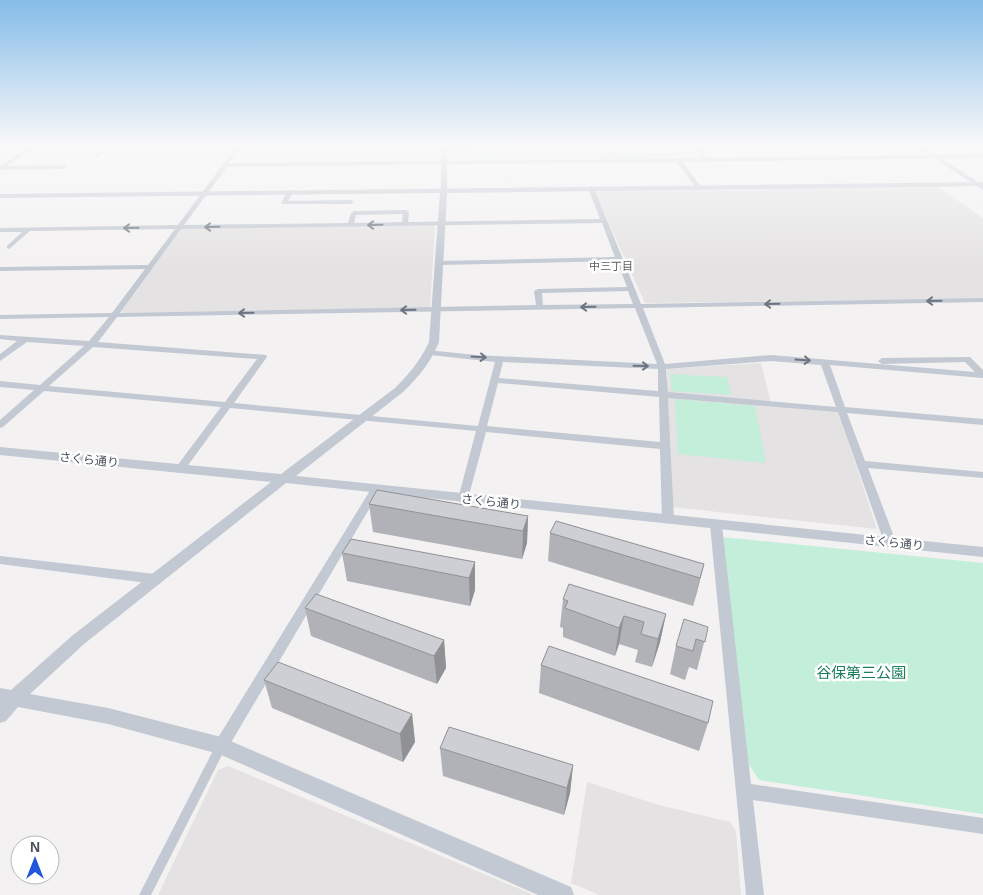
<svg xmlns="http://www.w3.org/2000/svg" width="983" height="895" font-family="Helvetica,'Noto Sans JP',sans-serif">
	<rect width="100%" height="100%" fill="#f3f1f1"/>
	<path fill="#e4e2e3" d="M444,144h246l10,13 -250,2z
		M935,185l48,33v81l-338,4 -51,-113z
		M435,225l-5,83 -306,5 -2,-2 59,-82z
		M761,363l10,41 67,6 39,119 -206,-22 -4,-138z
		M228,766l306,129h-376l60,-125z
		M587,782l72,23 71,17 6,9 5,64h-142l-28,-12z"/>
	<path fill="#c2eeda" d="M473,144h123l30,6 40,-3 3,4 -14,2 1,1 17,-2 -3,-8h20l10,13 -231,2v-4l147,-2 10,-2 -155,3z
		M670,374l57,3 4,18 -59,-4z
		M675,399l80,7 11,57 -88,-9z
		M721,537l262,26v251l-224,-34 -10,-15z"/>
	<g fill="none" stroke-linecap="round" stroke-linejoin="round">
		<path fill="#c2c9d2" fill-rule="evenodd" d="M221,741l4,2 1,3 -1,3 -74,146h-12l78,-152z"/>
		<path fill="#c2c9d2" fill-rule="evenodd" d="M0,144h58l-22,2 -29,20 57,-1 3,2 -3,2 -64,1v-4l29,-20h-29z
			M107,144h5l-14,14h-4v-2z
			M238,144h5l-14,19 212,-2 1,-17h4l1,17 255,-3 -11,-14h5l11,14 276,-4v4l-300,4 18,25 -3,2 -2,-1 -19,-26 -230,2v26l-3,2 -3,-2v-26l-214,3 -43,58 164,-2 3,-10 3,-2 52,-1 3,2 -1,10 192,-3 -12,-31 3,-2 3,2 47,116 342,-6v4l-340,6 22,56 106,-9 204,17 -10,-10 -83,2 -4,-3 4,-3 88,-1 13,13v8l-153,-13 15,42 138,12v6l-136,-12 18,48 118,11v6l-115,-10 28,74 -2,3h-8l-2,-3 -46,-130 -170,-14 6,122 -2,3h-8l-2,-3 -2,-71 -174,-17 -18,67 -1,3h-8l-1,-3 18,-68 -246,-23 -47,64 -4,1 -5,-3 47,-63 -177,-16 -41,36 -3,1v-8l34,-30 -34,-3v-6l40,4 44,-39 -57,-4 -27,19v-7l17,-13 -17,-2v-4l89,6 20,-24 -109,2v-4l112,-2 33,-44 -145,2v-4l148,-2 27,-36 -145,2 -21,18 -2,-1v-2l15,-14h-22v-4l178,-3zM403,214l-1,8 -48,1 2,-8zM602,223l13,34 -176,4 -3,2 3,2 178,-4 10,26 -89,2 -4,2 2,14 -416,8 61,-84zM628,291l5,13 -90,1 -1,-12zM635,308l22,56 -181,-9 -49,-5 -1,2 4,3 65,7 -17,64 -244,-23 33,-46 -1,-2 -168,-13 19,-25zM93,347l164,12 -32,43 -176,-16zM771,361l50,4 15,42 -168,-15 -2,-23zM503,362l155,7v22l-159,-13zM498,383l161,14 1,45 -173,-16z
			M290,190l3,2 -5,9 63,-1 3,2 -3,2h-69l-1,-1 7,-12z
			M376,485l5,4 -155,262 -5,2 -5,-2 -3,-5 3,-5 155,-252z
			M716,521l4,1 2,3 29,259 232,34v16l-230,-34 11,95h-18l-36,-370 2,-3z
			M0,556l155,18 4,2 2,3 -2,3 -4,2 -155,-20z"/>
		<path fill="#c2c9d2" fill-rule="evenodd" d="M983,182v4l-536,7 -8,149c-8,20 -21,36 -36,50l-107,84 687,71v10l-697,-74 -202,161 -54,50 78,14 113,29 350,150 3,8h-36l-319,-141 -111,-30 -90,-17 -12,14 -6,2v-35l11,2 62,-55 198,-153 -271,-27v-8l281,27 114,-86c14,-14 26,-28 34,-46l11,-149 -440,5v-4z"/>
		<path fill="#c5cbd8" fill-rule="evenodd" d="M911,144h8l64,41v5z"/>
	</g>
	<path fill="#b1b2b7" d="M369,504l159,12 -1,27 -5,16 -149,-27z
		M550,533l154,31 -11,42 -145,-45z
		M342,553l133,9v28l-5,16 -123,-25z
		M563,599l103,15 -6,28 -8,25 -17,-5 3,-12 -19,-6 -4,12 -52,-19v-9l-3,-1z
		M305,608l139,32 2,28 -9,16 -126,-48z
		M708,627l-11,43 -8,-3 -4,13 -15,-6 6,-28z
		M541,665l167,58 -9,28 -160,-58z
		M264,680l148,34 3,28 -12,20 -131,-54z
		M440,748l133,17 -3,28 -6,22 -121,-39z"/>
	<path fill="#909195" d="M528,516l-1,27 -5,16 1,-28z
		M475,562v28l-5,16 -1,-28z
		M704,564l-7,28 -4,14 7,-28z
		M666,614l-6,28 -8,25 6,-28z
		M624,616l-5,28 -4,12 4,-28z
		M444,640l2,28 -9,16 -3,-28z
		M412,714l3,28 -12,20 -3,-28z
		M573,765l-3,28 -6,22 3,-27z"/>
	<path fill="#cecfd5" stroke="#909195" d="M377,490l151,26 -5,15 -154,-27z
		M556,521l148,43 -4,14 -150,-45z
		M351,539l124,23 -6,16 -127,-25z
		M569,584l97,30 -8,25 -17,-5 3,-12 -20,-6 -5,12 -54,-20 3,-7 -5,-2z
		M316,594l128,46 -10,16 -129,-48z
		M684,619l24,8 -3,15 -9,-3 -3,12 -17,-5z
		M549,646l164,55 -5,22 -167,-58z
		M278,662l134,52 -12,20 -136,-54z
		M449,727l124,38 -6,23 -127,-40z"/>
	<defs><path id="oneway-shaft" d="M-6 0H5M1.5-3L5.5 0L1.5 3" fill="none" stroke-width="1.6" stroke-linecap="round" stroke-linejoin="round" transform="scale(1.25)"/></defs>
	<g stroke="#6d7581">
		<use href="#oneway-shaft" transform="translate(375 225) rotate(179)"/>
		<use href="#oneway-shaft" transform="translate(212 227) rotate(179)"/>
		<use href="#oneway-shaft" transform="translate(131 228) rotate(179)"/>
		<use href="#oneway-shaft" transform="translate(934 301) rotate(179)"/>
		<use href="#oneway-shaft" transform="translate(772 304) rotate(179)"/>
		<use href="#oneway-shaft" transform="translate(588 307) rotate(179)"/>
		<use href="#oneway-shaft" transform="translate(408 310) rotate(179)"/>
		<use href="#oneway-shaft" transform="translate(246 313) rotate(179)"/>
		<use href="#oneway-shaft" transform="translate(479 357) rotate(4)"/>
		<use href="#oneway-shaft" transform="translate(803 360) rotate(4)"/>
		<use href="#oneway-shaft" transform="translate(641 366) rotate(1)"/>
	</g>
	<linearGradient id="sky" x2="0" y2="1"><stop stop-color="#85bce8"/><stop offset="0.54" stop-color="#faf9f9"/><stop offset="1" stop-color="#faf9f9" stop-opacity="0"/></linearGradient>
	<rect width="983" height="269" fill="url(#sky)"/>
	<g text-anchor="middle" stroke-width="5" stroke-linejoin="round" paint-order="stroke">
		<g font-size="11" fill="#5e6066" stroke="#fff">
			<text x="611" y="270">中三丁目</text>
		</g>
		<g font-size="12" fill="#49515e" stroke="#fff">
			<text transform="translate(89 460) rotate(6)" y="4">さくら通り</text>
			<text transform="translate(491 502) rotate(6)" y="4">さくら通り</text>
			<text transform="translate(894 543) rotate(6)" y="4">さくら通り</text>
		</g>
		<g font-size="15" fill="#1b7e5c" stroke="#fff">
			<text x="861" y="678">谷保第三公園</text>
		</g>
	</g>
	<g transform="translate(35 860)"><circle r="24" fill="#ffffff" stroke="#b6b9bf"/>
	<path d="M0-4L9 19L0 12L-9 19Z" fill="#2156dd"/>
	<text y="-8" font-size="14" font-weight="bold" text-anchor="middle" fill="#49515e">N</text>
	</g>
</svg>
